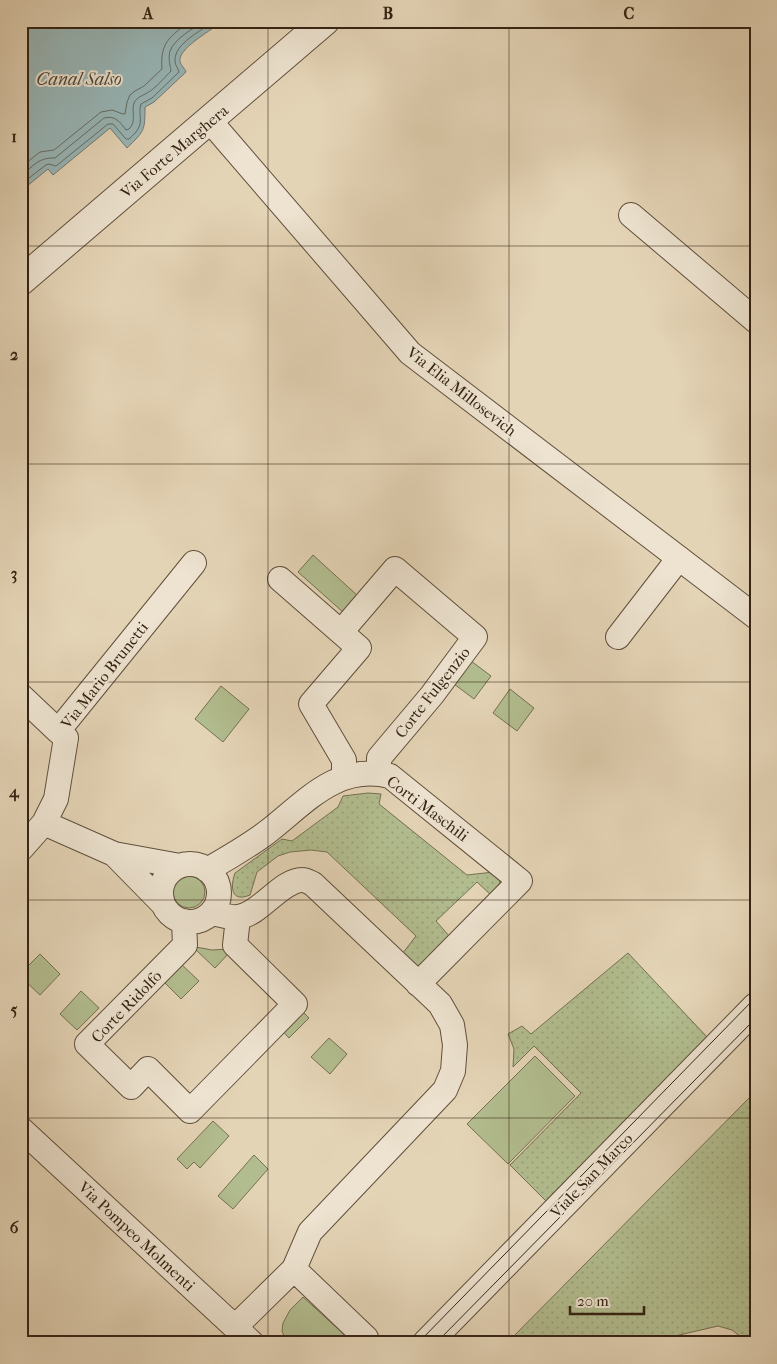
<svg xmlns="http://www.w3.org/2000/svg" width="777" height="1364" font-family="'IM FELL French Canon',serif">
	<defs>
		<pattern id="park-dots" width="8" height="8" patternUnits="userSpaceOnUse" patternTransform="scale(1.25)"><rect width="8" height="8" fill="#b2bd8f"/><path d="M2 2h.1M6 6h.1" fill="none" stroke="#9aa27a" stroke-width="1.8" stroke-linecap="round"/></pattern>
	</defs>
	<rect width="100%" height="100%" fill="#e4d4b6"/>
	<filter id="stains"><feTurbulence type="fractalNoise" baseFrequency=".004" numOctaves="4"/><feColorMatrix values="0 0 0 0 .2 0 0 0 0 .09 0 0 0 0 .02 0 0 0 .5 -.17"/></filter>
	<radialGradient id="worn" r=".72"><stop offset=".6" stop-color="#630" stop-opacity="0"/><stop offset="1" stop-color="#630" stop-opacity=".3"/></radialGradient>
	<path fill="#b2bd8f" stroke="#747051" d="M313,555l45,41 -14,17 -46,-41z
		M467,658l24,18 -17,23 -24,-18z
		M221,686l28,23 -26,33 -28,-23z
		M510,689l24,19 -17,23 -24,-18z
		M173 892a16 16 0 1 1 32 0a16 16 0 1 1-32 0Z
		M196,947l16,3 16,-1 3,2 -16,17 -20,-19z
		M40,954l20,20 -20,21 -19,-18v-4z
		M180,963l19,18 -18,18 -18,-18z
		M81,991l18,17 -22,22 -17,-16z
		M299,1008l10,10 -20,20 -10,-11z
		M329,1038l18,16 -17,20 -19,-17z
		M535,1056l40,40 -67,68 -41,-40z
		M213,1121l16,15 -29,32 -6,-6 -7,7 -10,-10z
		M254,1155l14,14 -35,40 -15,-13z
		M303,1297l45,41 -5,5h-51l-8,-7 -2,-5 1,-8 7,-13z"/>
	<path fill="url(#park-dots)" stroke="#747051" d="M368,793l13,1 -2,10 88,71 27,-3c10,10 5,14 -3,23l-14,-13 -41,39 14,16 -34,35 -17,-14 17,-22 -89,-84 -16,-2 -21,2 -12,4 -21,16 -7,23c-19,8 -20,-8 -15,-22l47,-34 10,2 46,-34 5,-11z
		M628,953l79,84 -161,164 -36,-36 71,-72 -47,-47 -21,21 1,-18 -6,-15 14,-8 9,8z
		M756,1091v89l-2,7 2,13v143h-11l-4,-6 -9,-7 -14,-4 -73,17h-138z"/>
	<path fill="#98b6b7" stroke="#707b75" d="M21,21h197l1,3c-9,7 -42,25 -39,38 1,3 5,7 6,10l-32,30 -9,5c0,25 -1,24 -18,41l-17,-20 -57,47 -5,-6 -27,22z"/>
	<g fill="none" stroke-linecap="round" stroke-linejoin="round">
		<path stroke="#666c65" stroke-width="1" d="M21,167l19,-15 14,-2 47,-38 11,-2 11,4h2l2,-12 3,-7 5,-4 9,-5 18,-17c-2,-27 8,-33 29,-48
			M21,176c12,-10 18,-19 34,-18l49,-40c11,-3 16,4 22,12l3,-1c8,-8 2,-17 5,-26 3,-6 8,-7 13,-10 9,-5 17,-15 24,-22 -1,-6 -3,-13 -1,-20 5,-13 23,-22 34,-30
			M21,184l25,-19 3,-1 7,2 52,-42h5l13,15h3c3,-3 7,-6 9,-10 5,-8 0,-17 3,-25l11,-6 27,-26c-1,-4 -4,-7 -4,-11 -1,-18 27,-30 39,-40"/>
		<defs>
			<path id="minor" d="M210,121l200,232 346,264
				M631,215l125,106
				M280,579l79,69 -48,56 33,56v17
				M341,632l54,-63 80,68 -43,58 -53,63v15
				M618,637l61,-79
				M21,696l37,35
				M44,823l70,31 66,12
				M21,849l23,-26 12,-24 10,-61 -8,-7 136,-168
				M114,854l49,50
				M161 893a29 29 0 1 1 58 0a29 29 0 1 1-58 0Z
				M207,870c21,-12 40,-23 59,-37 38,-29 70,-70 124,-57l130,105 -102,103
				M211,913c8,1 19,5 27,4 22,-2 43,-37 64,-37 4,0 7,2 11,4l127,120 12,21 3,20 -2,26 -8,19 -135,142 -16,37 -59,58
				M184,921l1,24 -98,99 44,43 17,-18 42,42 105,-107 -60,-59 3,-27
				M21,1129l231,214
				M294,1269l72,69"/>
			<path id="tertiary" d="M21,281l304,-260
				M427,1343l329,-336"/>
		</defs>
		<use href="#minor" stroke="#614f3c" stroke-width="26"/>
		<use href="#tertiary" stroke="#614f3c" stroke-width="30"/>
		<use href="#minor" stroke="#ede3d0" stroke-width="24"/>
		<use href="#tertiary" stroke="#ede3d0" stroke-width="28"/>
		<path stroke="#352313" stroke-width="1" d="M418,1343l338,-346
			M436,1343l320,-325"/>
	</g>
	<path fill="none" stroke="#352313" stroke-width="1" stroke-opacity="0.55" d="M268,21v1322M509,21v1322M21,246h735M21,464h735M21,682h735M21,900h735M21,1118h735"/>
	<g text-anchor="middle" stroke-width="4" stroke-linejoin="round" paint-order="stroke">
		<g font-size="16" fill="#352313" stroke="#ede3d0">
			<text transform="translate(174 151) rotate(-40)" y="6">Via Forte Marghera</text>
			<text transform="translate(462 391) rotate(38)" y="6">Via Elia Millosevich</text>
			<text transform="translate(104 675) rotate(-52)" y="6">Via Mario Brunetti</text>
			<text transform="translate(432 692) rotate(-52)" y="6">Corte Fulgenzio</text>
			<text transform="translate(428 808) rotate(37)" y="6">Corti Maschili</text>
			<text transform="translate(126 1006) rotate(-46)" y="6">Corte Ridolfo</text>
			<text transform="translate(591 1175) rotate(-46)" y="6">Viale San Marco</text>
			<text transform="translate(137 1236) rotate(43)" y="6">Via Pompeo Molmenti</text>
		</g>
		<g font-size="18" font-style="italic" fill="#4e483c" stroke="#ede3d0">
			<text x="79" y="85">Canal Salso</text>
		</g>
	</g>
	<rect width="777" height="1364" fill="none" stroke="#e4d4b6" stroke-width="55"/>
	<path d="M570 1306v8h74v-8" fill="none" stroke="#352313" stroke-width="2.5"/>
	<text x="577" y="1306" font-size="15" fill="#352313" stroke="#ede3d0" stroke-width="4" paint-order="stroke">20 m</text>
	<rect x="28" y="28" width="722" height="1308" fill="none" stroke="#352313" stroke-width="2"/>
	<g font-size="16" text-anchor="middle" font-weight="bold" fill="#352313">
		<text x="148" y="19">A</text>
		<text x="388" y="19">B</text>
		<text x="629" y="19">C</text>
		<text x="14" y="142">1</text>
		<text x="14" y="360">2</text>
		<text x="14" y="579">3</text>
		<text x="14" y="797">4</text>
		<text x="14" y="1015">5</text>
		<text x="14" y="1233">6</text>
	</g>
	<rect width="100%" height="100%" filter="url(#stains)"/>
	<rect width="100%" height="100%" fill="url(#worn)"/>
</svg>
